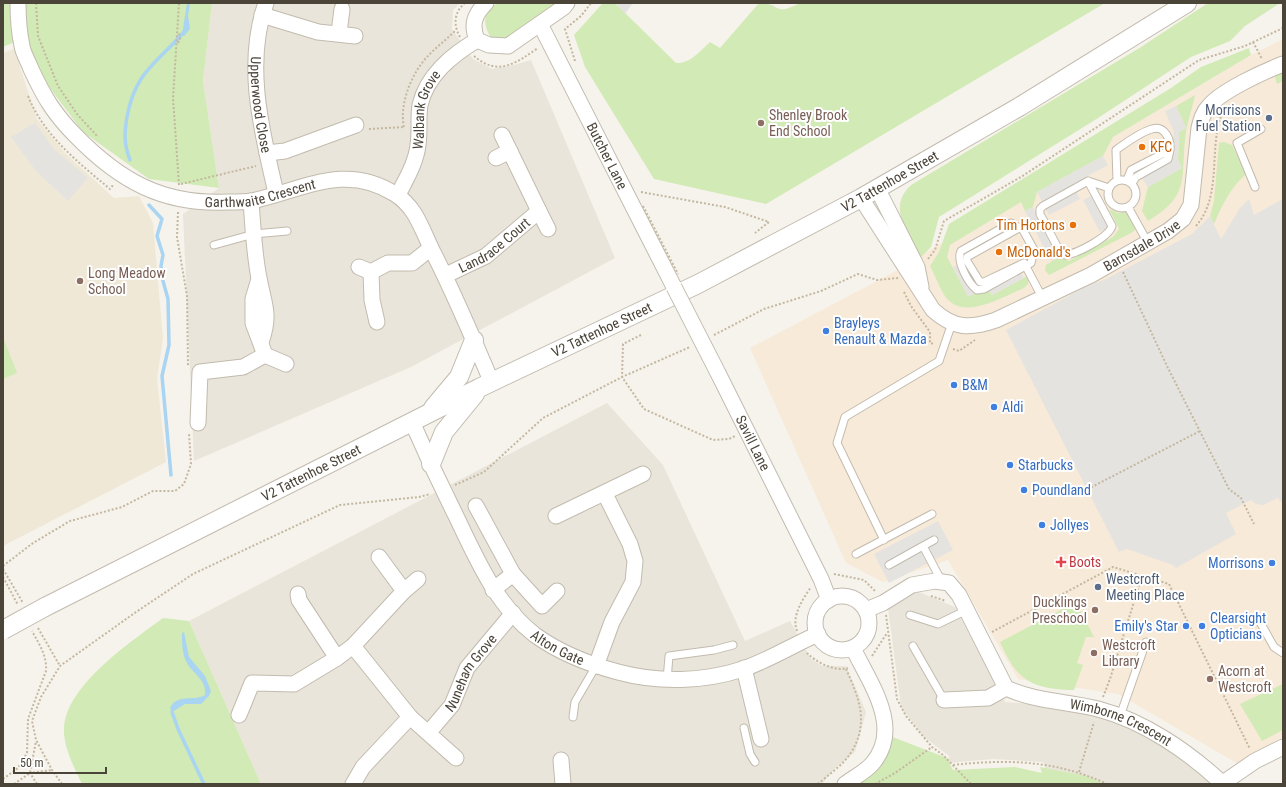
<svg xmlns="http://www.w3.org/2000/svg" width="1286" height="787" font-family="'Roboto Condensed',sans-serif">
	<rect width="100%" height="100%" fill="#f6f3ec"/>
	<path fill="#eae5da" d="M212,3h248l-7,7 -1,19 21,30 19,10 22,-4 17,-5 84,198 -204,109 -217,94 -11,-247 36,-26 -16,-107z
		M607,403l56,62 82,176 45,-20 21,38 12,7h23l20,46 -11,40 -20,16 -13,16h-561l-72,-163z
		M917,591l38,16 50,95 93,7 65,34 54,41h-165l-9,-22 -50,-3 -44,4v-7l-26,-20 -22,-29 -13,-99z"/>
	<path fill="#f7ead8" d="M1283,39v697l-43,29 -122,-71 -100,-15 -70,-119 -65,22 -37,-19 -96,-215 146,-77 217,-134 138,-82z"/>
	<path fill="#efe8d6" d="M14,49l23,70 28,34 49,45 25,-2 14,27 10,116 -6,39 9,84 -163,84v-493z"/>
	<path fill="#d2eab5" d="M3,3h209l-9,78 16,107 -70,-9 -66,-47 -68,-90 -12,5z
		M497,3h63l-53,37 -16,-2c-9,-15 -8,-25 6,-35z
		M603,3h12l61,60c14,1 24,-12 34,-21l10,6 39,-45c22,0 14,14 41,0h305l-339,201 -112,-25 -69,-112 -11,-32z
		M1208,3h72l-35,23 -15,15 -39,16 -93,61 -159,99 -8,30 -10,10c-12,-24 -35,-49 -10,-72l230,-138z
		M1249,48l2,7 -138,82 -10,19 -66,36 -4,15 -8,4 -4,-9 -71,43 -3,12 21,39 20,-7 4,6 37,-20 -1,9 -4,4c-22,9 -61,34 -79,8 -6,-9 -10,-21 -15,-30l9,-14 10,-28 222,-136 30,-21z
		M1283,71v10l-6,3 -3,-11z
		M1195,95c-3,15 -9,30 -10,45 -4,42 4,56 -37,81l-6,-10 6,-24 34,-19 -4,-8 1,-28 7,-4 -10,-22z
		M1224,142l8,3 14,29c-16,14 -24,31 -32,50l-4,-8 4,-15 5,-58z
		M1109,209l9,4 8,-2 10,16 -3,5 -84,43 -4,-5 1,-5 13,-8 10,4 44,-24 6,-8z
		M3,337l14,36 -14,6z
		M1076,602l18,35h-8l-9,26 6,2 -9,25c-42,-1 -57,-9 -74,-48z
		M163,618l26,3 72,163h-179c-9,-19 -22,-43 -17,-64 9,-40 67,-79 98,-102z
		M1283,684v46l-21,11 -22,-37z
		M890,736l57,22 6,12 62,-3 27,6 -2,-6 46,9 18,8h-253z"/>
	<path fill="#e5e3e0" d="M616,3h17l-8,11z
		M1176,106l10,22 -7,4 -1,28 4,8 -34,19 -6,-9 27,-15 5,-31 -9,-21z
		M35,123l19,26 34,29 -20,23 -32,-30 -25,-34z
		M1103,156l5,9 -35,19 7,15 -31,16 -12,-23z
		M1093,195l17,32 -10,5 -17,-32z
		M1249,199l5,16 29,-16v303h-2l-3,-4 -15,7 -7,-1 -5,-4 -25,13 10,21 -60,34 -3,-3 -46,-16 -8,3 -113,-222 83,-45 15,-5 88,-46 18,-18 11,23 19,-31z
		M1033,207l26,50 -8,4 -26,-50z
		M963,262l14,30 -9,5 -15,-30z
		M1019,269l5,9 -32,17 -5,-9z
		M938,521l15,29 -64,33 -15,-29z"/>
	<path fill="#a9d4f2" d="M187,3h3l-2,13 2,13 -6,7 -2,-1z
		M184,632l5,25 16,19 6,15 -2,5 -8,8h-16l-13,8 -2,-4c7,-15 23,-6 35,-13 2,-15 -11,-20 -18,-32 -5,-9 -5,-20 -5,-30z"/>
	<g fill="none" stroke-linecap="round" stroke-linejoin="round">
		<path stroke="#a9d4f2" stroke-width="3.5" d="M130,160c-6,-16 -6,-26 -3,-43 8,-45 29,-53 57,-85
			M149,205l13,14 -5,17 6,19 -2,11 2,15 5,18 1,46 -7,31 9,99
			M172,712l6,17 26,55"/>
		<defs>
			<path id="service" d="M1108 194a14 14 0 1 1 28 0a14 14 0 1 1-28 0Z
				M1088,181l24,45c-3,11 -35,28 -47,29l-6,-5 -19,-36v-5l3,-3 45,-25 21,7
				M1117,181l-1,-31c10,-7 24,-18 36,-21 13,-4 19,11 18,21l-39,20 -4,10
				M1132,183l4,-6 32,-18 2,-9
				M1255,187l-18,-44 24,-14
				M1128,207l20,36
				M1011,223l12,7 11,20 -3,13 -47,26 -7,1c-9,-7 -21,-29 -16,-39z
				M1019,228l-52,29v4l13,21h4l40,-19 18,34
				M214,245l40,-11 33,-3
				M884,540l-47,-97 8,-26 94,-56 13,-38
				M923,546l11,-6
				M856,554l76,-40
				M889,565l34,-19 19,36
				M910,615l28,9 29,-14
				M1260,622l14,25 9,6
				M913,646l31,54
				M667,680l2,-24 45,-6 19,-5
				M1120,716l26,-74
				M573,717l2,-15 21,-36
				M744,728l6,26 5,8"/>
			<g id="minor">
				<path id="s1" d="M18,3c0,14 1,29 4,43 1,7 6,15 9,23 13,28 23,45 45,67 44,45 87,69 151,66 8,0 17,0 25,-1 51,-11 93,-39 143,-7 21,13 27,36 37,56 22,43 41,88 60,133"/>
				<path id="s2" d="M266,3c-22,62 -4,129 10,190"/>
				<path d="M486,3c-12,12 -15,22 -9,37l12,5 19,1 56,-39 3,-4"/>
				<path d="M262,15l56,17 37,4"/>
				<path id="s3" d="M540,24l134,263"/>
				<path d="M339,33l3,-24"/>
				<path d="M502,135l37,76"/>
				<path d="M267,153l18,-2 71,-26"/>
				<path d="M496,158l14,-7"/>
				<path d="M877,188l40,79 4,20"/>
				<path id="s4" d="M398,195c8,-16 18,-32 20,-50 2,-13 0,-28 2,-40 7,-30 32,-50 57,-65"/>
				<path id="s5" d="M861,198l72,112c21,19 37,19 63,10l95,-45 77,-44 15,-12 8,-14 8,-77c2,-8 4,-16 10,-22 14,-16 54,-34 74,-42"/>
				<path d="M251,201c2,26 3,52 8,77 5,27 12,36 2,64"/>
				<path d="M359,267l12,5 17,-9h24l19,-15"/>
				<path d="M371,272l1,28 5,22"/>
				<path id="s6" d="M446,275l40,-19 53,-45 9,18"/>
				<path d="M259,279l-6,20v24l12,32 21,9"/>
				<path id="s7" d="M719,375l102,204 8,21"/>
				<path id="s8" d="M412,422c14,32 29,64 45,96 20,42 40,88 78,117 25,18 53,29 83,37 41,11 85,10 125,-3 26,-9 50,-24 75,-35"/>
				<path d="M198,423l2,-51 43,-5 22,-12"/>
				<path d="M476,506l37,68 -20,16"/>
				<path d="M556,516l87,-42"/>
				<path d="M379,557l25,34"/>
				<path d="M513,574l29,32 15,-15"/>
				<path d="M298,594l1,6 38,58"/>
				<circle cx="842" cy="623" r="27"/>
				<path d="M866,610l17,-7 29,-18 23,-4 14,2 10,12 47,93"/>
				<path d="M353,646l57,71 46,41"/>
				<path d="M596,666l16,-44 21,-40 2,-21 -5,-17 -25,-50"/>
				<path d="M744,668l17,71"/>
				<path id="s9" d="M944,700l44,-2 18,-10c31,14 60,13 92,21 46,12 91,43 125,75"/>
				<path d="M239,715l13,-32 42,1 43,-26 16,-12 51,-55 14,-12"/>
				<path id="s10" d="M429,732l23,-27 15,-37 46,-55"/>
				<path d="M561,760l2,24"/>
				<path d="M1223,783l32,-22 28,-14"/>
				<path d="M353,784l10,-17 47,-50"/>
				<path d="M845,784c8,-6 20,-12 27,-20 32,-36 -3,-82 -19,-116"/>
			</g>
			<g id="tertiary">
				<path d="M433,408l26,-31 15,-37"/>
				<path d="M431,464l13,-32 31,-38"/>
				<path id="s11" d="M45,607l434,-219 219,-104 163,-86 158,-91 168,-104"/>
			</g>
		</defs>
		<use href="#service" stroke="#c2bbae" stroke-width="9"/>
		<use href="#minor" stroke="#c2bbae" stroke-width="17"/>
		<use href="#tertiary" stroke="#c2bbae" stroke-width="20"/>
		<path stroke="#c4b79f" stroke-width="2" stroke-dasharray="2 2" stroke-linecap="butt" d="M36,3l2,33 20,50 19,28 21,23
			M460,37c-7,-12 -6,-25 5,-34
			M1253,42l9,17
			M178,43l2,-4 -1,-6
			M474,56c24,21 42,7 64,-8
			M575,61l-10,-32 16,-13 10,-13
			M28,96c16,40 51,67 82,93l3,-4
			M404,127c-5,-22 7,-52 22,-69 9,-10 20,-18 30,-28
			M369,129l35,-2
			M181,184l75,-18
			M179,185l-6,-87 6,-95
			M641,192l84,15 44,15 -14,11
			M178,212l-1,25 10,59 1,70
			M1196,226c27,-31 12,-77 26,-113
			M928,259l7,-9 9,-29 77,-44 178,-117 46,-14 38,-18
			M1123,272l44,94 62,123 12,9 13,26
			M904,292l7,14 19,26v11l5,1
			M641,335l-18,9 -1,33 22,32 69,31 16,-1 6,-3
			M714,335l50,-26 57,-18 37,-17 19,6 21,-2
			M953,349l6,2 16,-11
			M455,485l29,-13 59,-54 79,-41 68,-30
			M1084,491l116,-60
			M3,566l30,-23 37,-22 52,-14 31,-16h22l9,-7 7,-20 -2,-31
			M3,569l20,34
			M834,574l30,6 12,12
			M3,577l15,28
			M931,596l15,5
			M886,615l11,84 9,17 26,31 11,8 28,29
			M38,628l22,38
			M797,631c-6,-15 6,-32 14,-44
			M992,632l121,-65 56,17 81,165
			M807,653c9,9 27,19 41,15
			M872,656l15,-23
			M1103,697l7,-18 32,-103
			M953,765c55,-6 102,-5 154,19
			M1079,772l15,-50
			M3,779l15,-11 9,-15 1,-34 18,-48c1,-16 -7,-27 -14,-40
			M14,784l16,-11 6,-32
			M37,784l-7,-11 22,-3
			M62,784l-10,-14 -16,-30 -4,-19 9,-24 19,-31 76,-54 57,-38 147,-69 79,-8 11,-3
			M818,784c10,-9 25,-19 32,-30 20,-30 9,-56 -4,-85
			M875,784l20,-11 37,-26"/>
		<use href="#service" stroke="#fff" stroke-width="7"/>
		<use href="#minor" stroke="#fff" stroke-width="15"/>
		<use href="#tertiary" stroke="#fff" stroke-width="18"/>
		<defs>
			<path id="minor-bridge" d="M674,287l45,88"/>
			<path id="tertiary-bridge" d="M3,630l42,-23"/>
		</defs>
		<use href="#minor-bridge" stroke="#c2bbae" stroke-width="17" stroke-linecap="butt"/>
		<use href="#tertiary-bridge" stroke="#c2bbae" stroke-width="20" stroke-linecap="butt"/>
		<path stroke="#c4b79f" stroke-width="2" stroke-dasharray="2 2" stroke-linecap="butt" d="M643,206l35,68"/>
		<use href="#minor-bridge" stroke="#fff" stroke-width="15"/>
		<use href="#tertiary-bridge" stroke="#fff" stroke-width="18"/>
	</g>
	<g fill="#5c6f8a" stroke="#fff" stroke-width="1.5">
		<circle cx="1269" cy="118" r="4"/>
		<circle cx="1098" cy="587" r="4"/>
	</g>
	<g fill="#8d6e63" stroke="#fff" stroke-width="1.5">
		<circle cx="761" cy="123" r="4"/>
		<circle cx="80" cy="281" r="4"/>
		<circle cx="1095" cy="610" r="4"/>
		<circle cx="1094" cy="653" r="4"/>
		<circle cx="1210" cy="679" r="4"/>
	</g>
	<g fill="#e8710a" stroke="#fff" stroke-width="1.5">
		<circle cx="1142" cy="147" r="4"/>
		<circle cx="1073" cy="225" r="4"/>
		<circle cx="999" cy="252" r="4"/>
	</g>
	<g fill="#3f7fe0" stroke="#fff" stroke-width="1.5">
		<circle cx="826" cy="331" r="4"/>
		<circle cx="954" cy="385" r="4"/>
		<circle cx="994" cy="407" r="4"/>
		<circle cx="1010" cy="465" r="4"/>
		<circle cx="1024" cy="490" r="4"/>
		<circle cx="1042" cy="525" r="4"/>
		<circle cx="1272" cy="563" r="4"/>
		<circle cx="1186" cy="626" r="4"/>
		<circle cx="1202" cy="626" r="4"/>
	</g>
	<path fill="#e0444e" stroke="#fff" stroke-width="1.5" d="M1059 556h4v4h4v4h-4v4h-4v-4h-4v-4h4z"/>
	<g text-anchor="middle" stroke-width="4" stroke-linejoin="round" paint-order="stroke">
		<g font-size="14" fill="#4b4439" stroke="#fff">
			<text dy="5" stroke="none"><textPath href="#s2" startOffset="103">Upperwood Close</textPath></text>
			<text dy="5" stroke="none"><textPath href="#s4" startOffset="91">Walbank Grove</textPath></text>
			<text dy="5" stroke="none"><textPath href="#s3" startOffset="148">Butcher Lane</textPath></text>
			<text dy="5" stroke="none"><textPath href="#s11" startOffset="946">V2 Tattenhoe Street</textPath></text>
			<text dy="5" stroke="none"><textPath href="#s1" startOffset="354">Garthwaite Crescent</textPath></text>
			<text dy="5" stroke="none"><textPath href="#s6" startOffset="57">Landrace Court</textPath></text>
			<text dy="5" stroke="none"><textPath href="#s5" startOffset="365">Barnsdale Drive</textPath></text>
			<text dy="5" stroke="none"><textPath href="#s11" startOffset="622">V2 Tattenhoe Street</textPath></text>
			<text dy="5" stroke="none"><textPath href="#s7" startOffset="76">Savill Lane</textPath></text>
			<text dy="5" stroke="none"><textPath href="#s11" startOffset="298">V2 Tattenhoe Street</textPath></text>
			<text dy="5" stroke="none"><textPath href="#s8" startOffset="274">Alton Gate</textPath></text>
			<text dy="5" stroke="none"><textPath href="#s10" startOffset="73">Nuneham Grove</textPath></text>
			<text dy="5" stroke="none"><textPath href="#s9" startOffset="185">Wimborne Crescent</textPath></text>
		</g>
		<g font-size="14" fill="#4e5e75" stroke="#fff" text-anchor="end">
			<text x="1261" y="115">Morrisons<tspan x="1261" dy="16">Fuel Station</tspan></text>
			<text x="1106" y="584" text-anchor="start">Westcroft<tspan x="1106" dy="16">Meeting Place</tspan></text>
		</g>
		<g font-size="14" fill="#785e54" stroke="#fff" text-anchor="start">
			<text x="769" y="120">Shenley Brook<tspan x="769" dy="16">End School</tspan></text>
			<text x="88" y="278">Long Meadow<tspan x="88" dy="16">School</tspan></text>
			<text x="1087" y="607" text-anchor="end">Ducklings<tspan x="1087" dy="16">Preschool</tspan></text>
			<text x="1102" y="650">Westcroft<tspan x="1102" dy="16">Library</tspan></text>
			<text x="1218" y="676">Acorn at<tspan x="1218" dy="16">Westcroft</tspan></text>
		</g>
		<g font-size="14" fill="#c56008" stroke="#fff" text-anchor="start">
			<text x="1150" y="152">KFC</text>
			<text x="1065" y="230" text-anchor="end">Tim Hortons</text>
			<text x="1007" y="257">McDonald's</text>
		</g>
		<g font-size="14" fill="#366cbe" stroke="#fff" text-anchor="start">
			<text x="834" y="328">Brayleys<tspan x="834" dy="16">Renault &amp; Mazda</tspan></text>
			<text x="962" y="390">B&amp;M</text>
			<text x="1002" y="412">Aldi</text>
			<text x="1018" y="470">Starbucks</text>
			<text x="1032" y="495">Poundland</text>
			<text x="1050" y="530">Jollyes</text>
			<text x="1264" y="568" text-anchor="end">Morrisons</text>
			<text x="1210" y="623">Clearsight<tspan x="1210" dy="16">Opticians</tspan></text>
			<text x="1178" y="631" text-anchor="end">Emily's Star</text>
		</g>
		<g font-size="14" fill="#be3a42" stroke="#fff" text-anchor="start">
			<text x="1069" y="567">Boots</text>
		</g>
	</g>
	<rect width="1286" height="787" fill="none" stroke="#4b4439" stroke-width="8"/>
	<path d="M14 767v6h92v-6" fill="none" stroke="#4b4439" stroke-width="2"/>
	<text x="20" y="767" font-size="12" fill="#4b4439" stroke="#ffffff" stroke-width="3" paint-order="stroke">50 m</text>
</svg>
